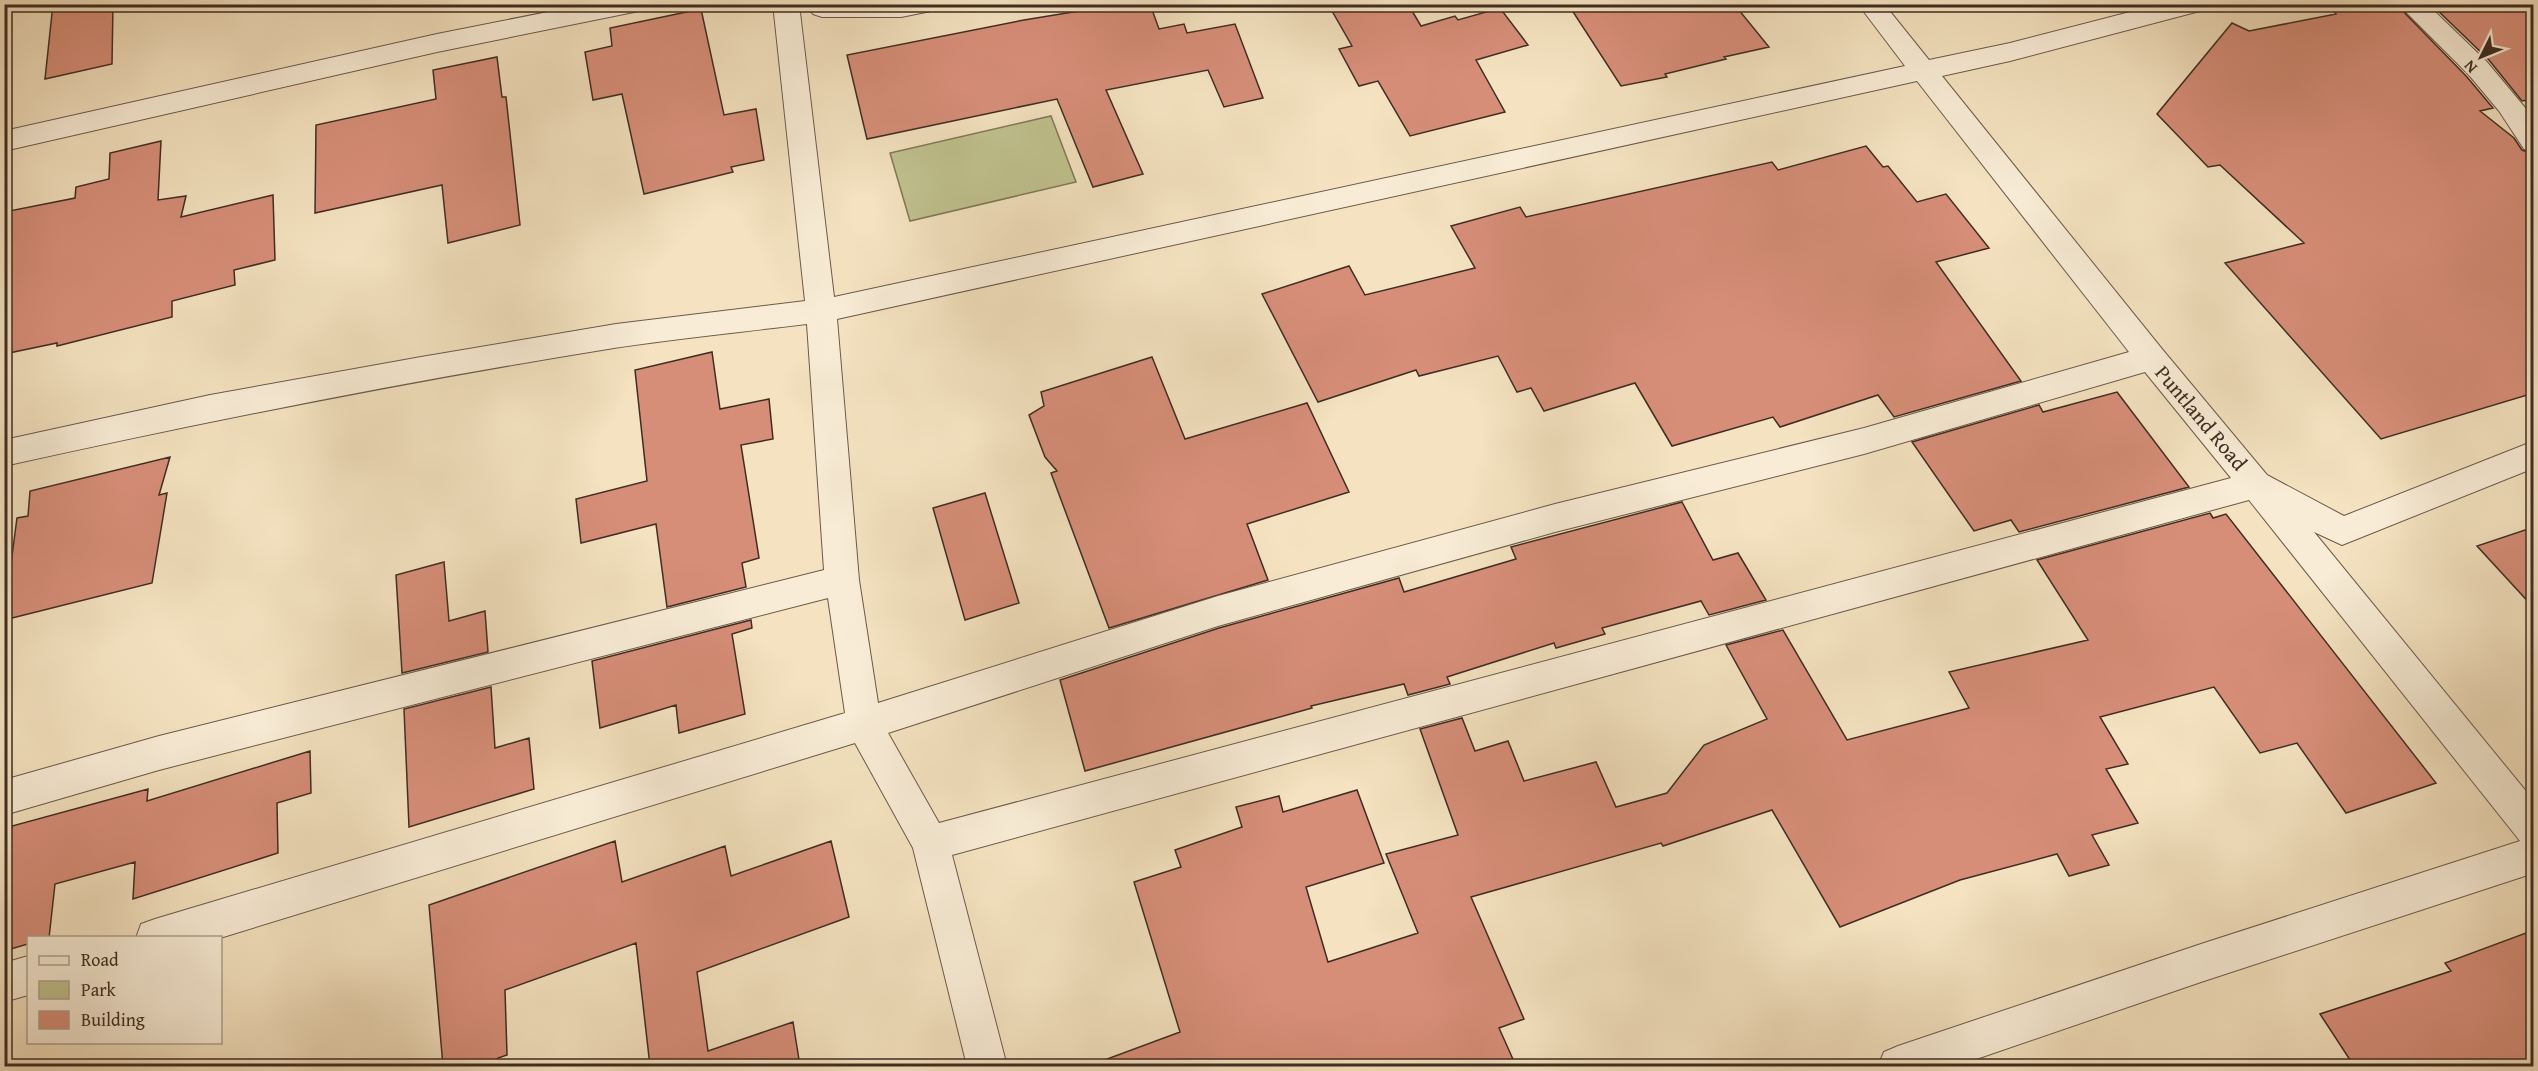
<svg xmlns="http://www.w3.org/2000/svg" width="2538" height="1071" font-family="'Gentium Book Plus',serif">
	<rect width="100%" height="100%" fill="#f4e2c0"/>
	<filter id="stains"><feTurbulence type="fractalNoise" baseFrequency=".00333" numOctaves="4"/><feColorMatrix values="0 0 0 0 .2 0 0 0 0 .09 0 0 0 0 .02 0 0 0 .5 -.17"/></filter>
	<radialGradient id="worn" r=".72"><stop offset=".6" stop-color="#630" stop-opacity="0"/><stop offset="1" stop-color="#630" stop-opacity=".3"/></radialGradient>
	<path fill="#c0c28f" stroke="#807859" stroke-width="1.5" d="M1051,116l25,66 -166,39 -20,-68z"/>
	<path fill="#d78e79" stroke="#3f2d23" stroke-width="1.5" d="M53,4h60l-1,60 -67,15z
		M1122,4h28l9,25 25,-5 3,9 48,-9 28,74 -39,9 -16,-37 -102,20 37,84 -50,13 -36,-88 -190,40 -20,-84 177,-35z
		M1328,4h80l13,22 34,-10 3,4 42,-12 28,37 -52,15 29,52 -95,24 -32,-55 -19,5 -20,-37 13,-3z
		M1568,4h166l35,43 -45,10 2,2 -61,15 2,3 -46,9z
		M2326,4h70l71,73 26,31 -13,3 34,27 8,12 12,4v239l-153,46 -156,-176 79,-20 -84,-78 -12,2 -51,-53 75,-91 17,8 87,-17z
		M2431,4h103v95l-12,2 -33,-41z
		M701,9l23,106 32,-6 8,51 -33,7 2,5 -89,22 -22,-100 -29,6 -8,-48 27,-6 -2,-18z
		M497,57l5,40h4l14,128 -72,18 -6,-58 -127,28 1,-88 120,-26 -3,-29z
		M161,141l-3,59 28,-4 -5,21 92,-22 2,65 -41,10 1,15 -63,16v16l-115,29v-3l-53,11v-142l71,-14 1,-11 33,-8 1,-26z
		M1866,146l17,21 5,-1 29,36 29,-8 43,54 -53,14 85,119 -127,36 -16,-22 -98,32 -7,-10 -101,29 -37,-63 -91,28 -13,-23 -14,4 -19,-36 -79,20 -3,-6 -98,32 -56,-108 87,-28 16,29 110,-27 -24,-42 69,-19 6,10 246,-55 6,8z
		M712,352l8,57 49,-10 4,40 -32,6 18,113 -17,5 4,24 -79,20 -11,-83 -75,19 -5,-44 71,-18 -12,-111z
		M1152,357l33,82 122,-36 42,89 -102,32 21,56 -159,48 -58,-155 6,-2 -12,-14 -16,-42 15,-9 -3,-14z
		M2117,392l72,95 -170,45 -8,-12 -37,11 -62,-89 127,-37 4,7z
		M170,457l-11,38 8,-2 -15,90 -148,37v-47l6,-2 7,-53 11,-2 2,-25z
		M985,493l34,110 -54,17 -32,-112z
		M1682,502l31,58 25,-7 28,47 -57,15 -8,-14 -99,27 3,6 -49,14 -2,-5 -107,34 3,7 -42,11 -4,-11 -93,22 1,2 -227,63 -25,-91 159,-52 180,-50 5,14 112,-33 -5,-12z
		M2210,513l3,5 13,-4 210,269 -90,30 -49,-70 -37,10 -46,-66 -114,30 28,47 -22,5 32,54 -46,12 17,30 -40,11 -12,-22 -97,26 -120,47 -68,-117 -109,36 -2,-3 -190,54 53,122 -25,9 17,38h-417v-4l81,-30 -46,-150 47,-15 -6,-17 67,-23 -6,-20 43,-11 4,16 74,-22 27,73 -78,24 22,75 90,-29 -32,-79 72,-19 -38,-106 42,-11 13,33 33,-10 16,40 72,-19 20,45 51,-14 37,-48 63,-26 -41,-74 57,-15 64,110 122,-32 -20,-36 139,-32 -51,-80z
		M2534,527v81l-57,-62z
		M444,562l5,59 36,-10 3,41 -86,21 -6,-98z
		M751,620l1,8 -20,6 13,80 -66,19 -3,-28 -76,23 -8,-67z
		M491,687l4,61 34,-10 5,51 -125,38 -5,-118z
		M310,751l1,42 -34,10 1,50 -145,46 2,-37 -80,22 -6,54h-21v6l-24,7v-64l8,-61 136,-37 -1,12z
		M615,841l7,41 103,-36 6,30 100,-35 18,76 -152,55 11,79 85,-29 7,44h-150l-14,-123 -131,47 2,65 -9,3v8h-55l-14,-161z
		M2534,930v136h-180l-34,-52 131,-43 -6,-8z"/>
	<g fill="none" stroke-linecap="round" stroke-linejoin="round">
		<defs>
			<path id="minor" d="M588,4h58l-3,6 -9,2 -197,40 -433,99v-20l433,-97z
				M773,4h26l35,293 1071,-231 -47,-62h26l45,56 81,-17 151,-39h47l-3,6 -9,2 -186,49 -68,15 220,273 105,126 77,41 190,-75v27l-192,77 -28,-13 220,269v72l-333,109 -245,84h-78l6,-14 14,-6 303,-102 319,-103 -271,-341 -1297,355 55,211h-40l-54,-218 -58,-105 -635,195h-84l5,-14 14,-5 690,-206 -17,-115 -669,172 -155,45v-35l155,-44 665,-166 -17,-246c-64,8 -129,14 -193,24 -205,33 -407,73 -610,118v-26l206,-45 211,-38 195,-33 189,-23zM1917,81l212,271 -265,76 -309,76 -337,92 -340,107 -19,-123 -22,-261zM2145,372l86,106 -1292,345 -51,-90 330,-107 337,-94 309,-78z
				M806,4h133l-3,6 -35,7h-79l-9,-3z
				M2398,4h29l60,58 45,54 2,36 -10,-3 -25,-38 -30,-36z
				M28,956v39l-24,7v-39z"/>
		</defs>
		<use href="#minor" stroke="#6c5a4a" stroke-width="2"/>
		<use href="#minor" fill="#f8ecd6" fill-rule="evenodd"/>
	</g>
	<g text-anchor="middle" stroke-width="4.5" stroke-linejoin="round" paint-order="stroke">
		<g font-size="21" fill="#3f2d23" stroke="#f8ecd6">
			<text transform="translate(2201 418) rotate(50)" y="7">Puntland Road</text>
		</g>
	</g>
	<rect width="2538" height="1071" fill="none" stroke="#f4e2c0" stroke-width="24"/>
	<rect x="6" y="6" width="2526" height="1059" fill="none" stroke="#3f2d23" stroke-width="3"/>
	<rect x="12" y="12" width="2514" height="1047" fill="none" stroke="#3f2d23" stroke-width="1.5"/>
	<rect x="27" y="936" width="195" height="108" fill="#f8ecd6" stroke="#aea08e" stroke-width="1.5"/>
	<rect x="39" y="956" width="30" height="9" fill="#f8ecd6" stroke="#aea08e" stroke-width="1.5"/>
	<text x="81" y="966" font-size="18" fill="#3f2d23">Road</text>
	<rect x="39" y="981" width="30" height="18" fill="#c0c28f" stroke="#aea08e" stroke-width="1.5"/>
	<text x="81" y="996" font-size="18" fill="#3f2d23">Park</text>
	<rect x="39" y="1011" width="30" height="18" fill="#d78e79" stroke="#aea08e" stroke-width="1.5"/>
	<text x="81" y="1026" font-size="18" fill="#3f2d23">Building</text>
	<g transform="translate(2481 57) rotate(227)" stroke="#f8ecd6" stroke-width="4.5" paint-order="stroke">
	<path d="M0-4.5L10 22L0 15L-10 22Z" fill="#3f2d23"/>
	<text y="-9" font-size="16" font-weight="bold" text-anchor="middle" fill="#3f2d23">N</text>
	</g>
	<rect width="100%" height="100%" filter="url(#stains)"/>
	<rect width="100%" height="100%" fill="url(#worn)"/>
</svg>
